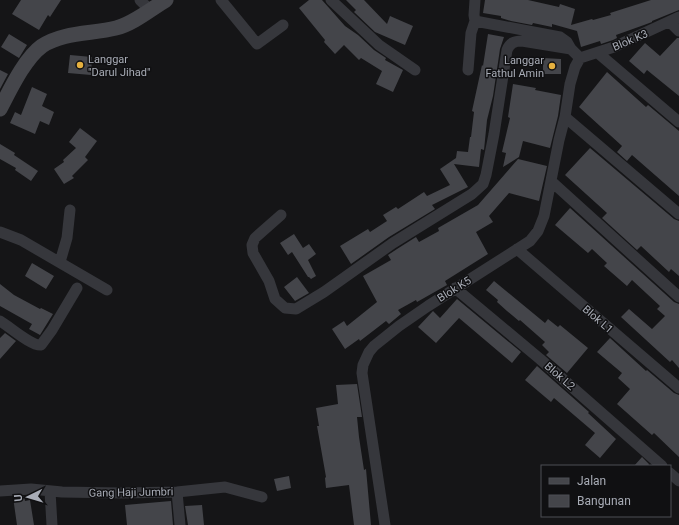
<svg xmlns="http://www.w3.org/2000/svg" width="679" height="525" font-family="Roboto,sans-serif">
	<rect width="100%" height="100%" fill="#151517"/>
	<path fill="#44454a" d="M21,0h40l-11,17 -2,-2 -9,15 -27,-16z
		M309,0h13l23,26 13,9 16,15 12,8 -1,2 18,10 -10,22 -17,-8 6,-13 -21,-13 -2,2 -15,-15 -9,9 -11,-12 1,-2 -26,-32z
		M346,0h18l23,24 3,-8 23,10 -8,19 -30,-13 -21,-20 2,-2z
		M485,0h43l31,7 1,-3 15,5 -4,16 21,-6 1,1 18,-5 -1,-2 41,-13h28v10l-27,11v1l-8,3 -28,10 1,3 -4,2 -12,4 -1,-3 -19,6 -4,-16 -25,-7v3l-19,-4 -1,2 -21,-4 -10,-3v-2l-18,-3z
		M9,34l18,11 -8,13 -18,-11z
		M488,34l16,3 -4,12 -7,47 -6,24 -3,30 -3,-1 -2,18 -25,-3 14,23 -36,18 3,4 -46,28 -38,27 -11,-18 28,-17 2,3 17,-11 -4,-6 13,-8 2,2 26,-17 3,4 23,-11 -10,-16 16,-11 1,-7 11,1 2,-15h1l3,-25 -2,-1 10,-46 1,1z
		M677,38h2v58l-32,-26 -3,4 -15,-13 16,-18 15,13z
		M70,55l22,2 -1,18 -23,-2z
		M543,58l18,1v15h-18z
		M0,70l8,4 -8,15z
		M607,72l39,35 2,-2 31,26v65l-47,-41 -5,6 -10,-9 5,-6 -1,-1 -42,-38z
		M513,84l23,4 -1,2 26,5 -3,21 -8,32 -27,-7 -4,16 -16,10 3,-14 -4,-1 8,-34 -2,-1z
		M32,87l15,7 -5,12 12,6 -5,13 -9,-4 -5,13 -25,-11 5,-11 6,3z
		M80,128l17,13 -12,16 3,3 -16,16 2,2 -10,6 -10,-15 10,-7 -1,-2 13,-12 -7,-6z
		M0,144l15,9 -1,2 24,16 -7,10 -16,-11 1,-2 -16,-9z
		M590,148l84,71 5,2v55l-8,-7 -2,3 -28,-26 -4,4 -35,-32 5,-5 -42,-38z
		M518,159l29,7 -8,35 -30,-8 -20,23 4,6 -17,10 12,22 -43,27 2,4 -30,17 -1,-2 -18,10 3,4 -12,10 -3,-3 -26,20 -1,-2 -14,10 -13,-20 12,-8 3,5 30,-24 -14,-26 28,-16 -3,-5 9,-6 19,-12 3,5 20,-11 -1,-3 40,-23z
		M570,208l104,94 5,2v64l-7,-8 -2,2 -49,-45 8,-8 23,20 13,-13 -8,-7 3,-3 -28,-26 -5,6 -23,-20 3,-3 -15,-14 -4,4 -33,-28z
		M294,234l9,14 6,-4 7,10 -8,6 8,16 -5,3 -2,-2h-1l-16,-25 -4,3 -8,-12z
		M32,263l22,13 -8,13 -21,-13z
		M297,277l12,16 -14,8 -11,-14z
		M494,281l51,42 3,-4 10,8 2,-2 28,23 -21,25 -21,-18 3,-3 -7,-7 3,-3 -25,-22 -1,1 -12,-10 -10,-9 1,-2 -12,-10z
		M0,284l14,11 26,14 1,-1 12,6 -13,21 -11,-6 3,-5 -32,-18z
		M457,299l64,53 -9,11 -53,-45 -23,25 -18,-16 15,-16 7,7z
		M5,333l11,8 -16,18v-21z
		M610,338l36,33 1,-1 27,23 5,2v62l-25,-24 -2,2 -35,-31 13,-15 -12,-11 4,-5 -25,-21z
		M537,366l52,46 -1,1 28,26 -16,19 -15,-13 10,-12 -41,-35 -3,4 -26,-22z
		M357,384l5,33h-5l2,20 5,33 2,-1 5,56h-17l-5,-40 -23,3 -1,-10 1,-1 -9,-51h2l-3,-18 22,-4 -2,-19z
		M642,457l7,7 -1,2h-14z
		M289,476l2,12 -14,3 -3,-12z
		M24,496l1,5 5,-1 4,25h-17l-4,-28z
		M171,501l2,24h-46l-2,-20z
		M202,505l2,20h-16l-3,-19z"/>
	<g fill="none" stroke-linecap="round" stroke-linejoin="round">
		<path stroke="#36373c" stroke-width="11" d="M140,0l10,10
			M221,0l36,44 26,-19
			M331,0l48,45 36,25
			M475,0l-1,15 1,6 85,16 7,5 4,7
			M670,22l9,9
			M598,53l81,69
			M580,58l34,-11 65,-30
			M468,70l3,-37 4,-12
			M565,117l114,97
			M551,181l128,116
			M281,215l-26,23 -3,7 1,8 16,28 6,18 10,9 11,1 28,-17 69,-49 79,-49 11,-10 3,-9 8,-41 13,-84c3,-7 7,-9 15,-9l49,8 9,9
			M0,232l21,8 86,50
			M517,249l162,139
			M60,262l7,-24 3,-28
			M455,288l85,71 122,107
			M0,321c9,5 31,25 41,24l11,-15 25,-42
			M670,473l9,8
			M0,491l31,-2 31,3 58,1 57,-1 48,-5 37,10
			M50,491l2,34
			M177,492l3,33
			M385,525l-23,-152 1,-8 6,-13 5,-6 25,-20 29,-20 102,-65 8,-10 6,-15 15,-76 6,-23 5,-33 5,-17 5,-9"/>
		<path stroke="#45464b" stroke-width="15" d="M0,109c10,-19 25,-51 42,-63 21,-14 50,-12 74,-18 17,-4 35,-19 50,-28"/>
	</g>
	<g fill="#e5b03f" stroke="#101012" stroke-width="1.5">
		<circle cx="80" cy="65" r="4"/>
		<circle cx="552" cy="66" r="4"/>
	</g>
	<g text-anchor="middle" stroke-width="3" stroke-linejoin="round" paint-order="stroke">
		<g font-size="11" fill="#a8acb6" stroke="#101012">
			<text transform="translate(630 40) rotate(-23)" y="4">Blok K3</text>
			<text transform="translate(454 289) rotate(-32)" y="4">Blok K5</text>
			<text transform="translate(598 319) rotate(41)" y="4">Blok L1</text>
			<text transform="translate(560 376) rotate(41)" y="4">Blok L2</text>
			<text transform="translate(131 492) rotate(-1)" y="4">Gang Haji Jumbri</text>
		</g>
		<g font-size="11" fill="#a8acb6" stroke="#101012" text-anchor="start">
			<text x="88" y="63">Langgar<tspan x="88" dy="13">"Darul Jihad"</tspan></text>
			<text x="544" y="64" text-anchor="end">Langgar<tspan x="544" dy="13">Fathul Amin</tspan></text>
		</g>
	</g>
	<rect x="541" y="465" width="130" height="52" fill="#101012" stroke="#4d4e54"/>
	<rect x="549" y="478" width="20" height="6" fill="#45464b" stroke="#4d4e54"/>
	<text x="577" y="485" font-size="12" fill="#a8acb6">Jalan</text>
	<rect x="549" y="495" width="20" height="12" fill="#44454a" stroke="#4d4e54"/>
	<text x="577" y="505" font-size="12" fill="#a8acb6">Bangunan</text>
	<g transform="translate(28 497) rotate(265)" stroke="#101012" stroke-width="3" paint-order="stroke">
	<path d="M0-3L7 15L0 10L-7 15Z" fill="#a8acb6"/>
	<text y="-6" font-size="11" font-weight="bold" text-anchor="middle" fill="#a8acb6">U</text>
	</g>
</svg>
